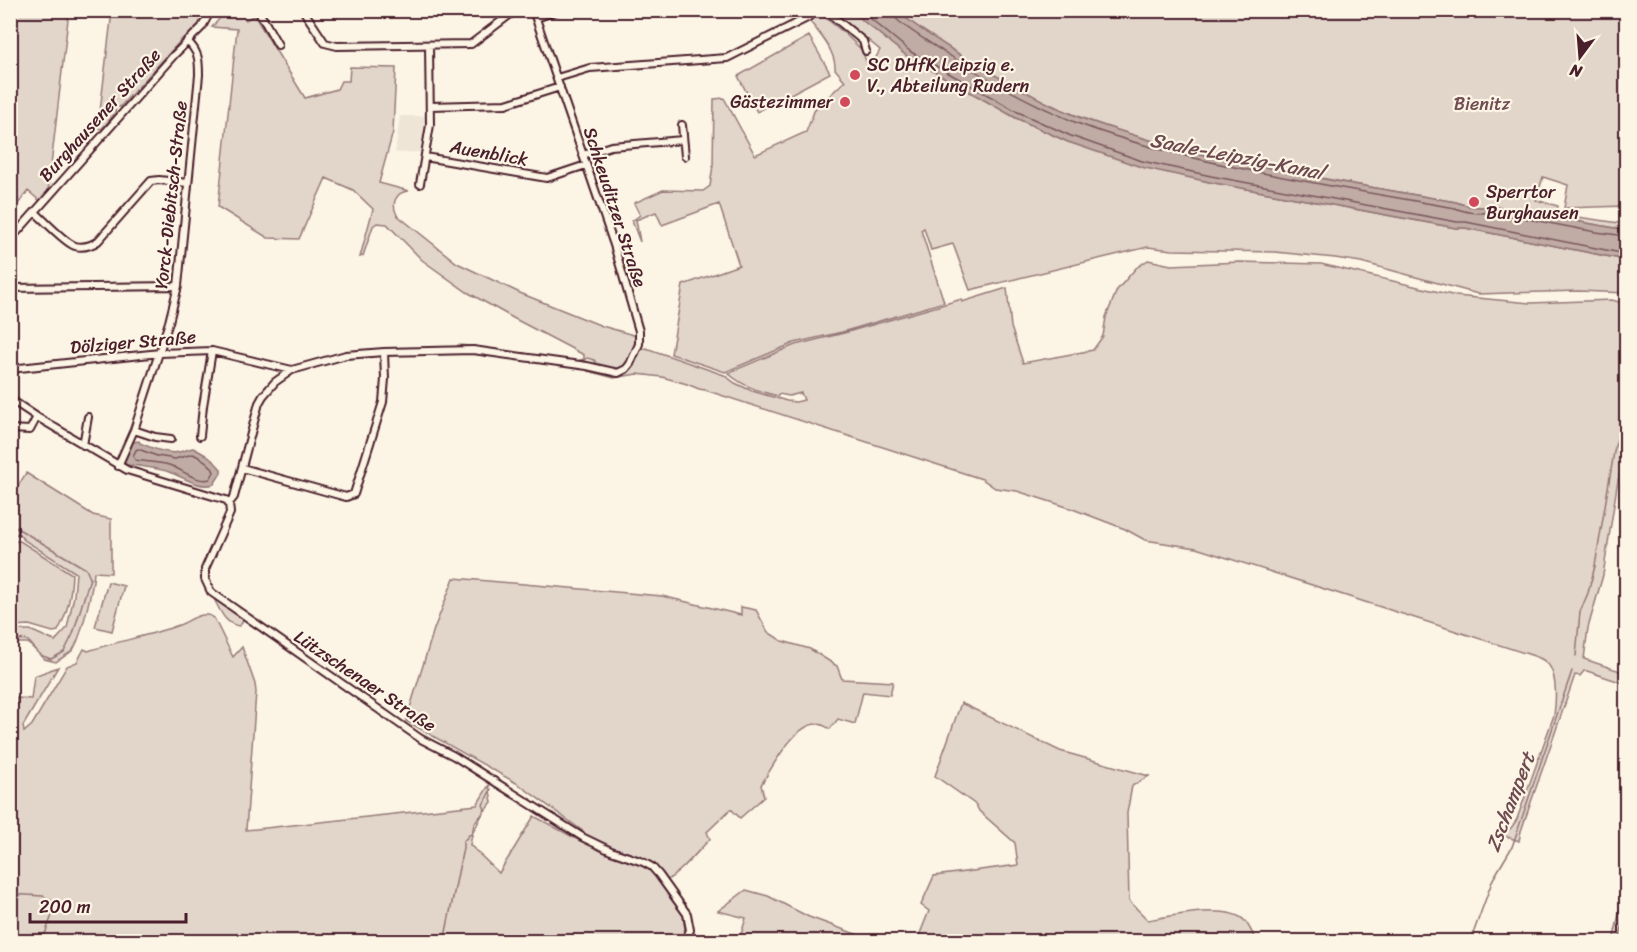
<svg xmlns="http://www.w3.org/2000/svg" width="1637" height="952" font-family="Sriracha,sans-serif">
	<rect width="100%" height="100%" fill="#fcf5e5"/>
	<filter id="ink" filterUnits="userSpaceOnUse"><feTurbulence type="fractalNoise" baseFrequency=".0167" numOctaves="2"/><feDisplacementMap in="SourceGraphic" scale="12" xChannelSelector="R" yChannelSelector="G"/><feConvolveMatrix kernelMatrix="1 2 1 2 8 2 1 2 1" color-interpolation-filters="sRGB"/></filter>
	<g filter="url(#ink)">
		<path fill="#eee5d7" d="M400,116h27v14l-3,22 -29,1z"/>
		<path fill="#e2d5ca" stroke="#967a7a" stroke-width="1.5" d="M11,10l58,1 -21,180 -8,10 -12,-10 -17,22z
			M112,11h95l-8,15 -13,12h-3l-63,69h-4l-1,6 -13,16 -4,-1z
			M235,11h4l7,9 8,-5 51,83 32,-9 4,-8h8l1,-14 46,1 -3,64 -14,51 30,8c-14,1 -18,13 -12,24l60,48 63,30 82,33 35,10c-2,14 -7,28 -20,35l-17,-4 -6,-7 -7,-2 -7,5 -121,-16 -1,-2 13,1 106,15 7,-2v-4l-71,-37 -46,-26 -45,-32 -35,-36 -10,-1 -4,3 -10,30 -3,1 13,-48 -20,-19 -27,-12 -27,61 -31,-1 -50,-31 19,-178 -25,-2 8,-9z
			M833,11h18l57,46 108,61 52,24 141,40 247,46h9l161,32v33l-47,-2 -101,3 -117,-32 -26,-4 -60,-6 -103,-2 -24,-3 -178,43 -17,-46 -22,6 -7,-22 -3,2 23,72 -102,30 -48,11 -69,29 -54,-18 12,-69 56,-20 -20,-61 -57,21 -6,-13 -20,8 4,22 -8,-21 8,-6 -6,-12 29,-13 40,1 7,-5 3,-21 1,-66 10,-1 31,57 51,-23 9,-23 30,-28 -10,-12c1,-18 -17,-37 -28,-51l11,-6 25,20 19,18 7,20 11,-20z
			M896,11h730v195l-62,2 4,-23 -25,-8 -7,23 22,6 -2,8 70,10v6l-136,-24c-13,2 -21,1 -34,-4 -67,-12 -134,-23 -201,-37 -59,-12 -119,-26 -175,-48 -66,-26 -128,-64 -184,-106z
			M809,36l21,37 -73,39 -19,-36z
			M1148,260l23,5 69,-3 81,2 135,32 74,7 82,-3 14,4v138l-9,44 -14,89 -15,53 -4,31 42,14v11l-39,-13h-3l-4,5 -5,-1 -54,156 -2,10 -23,-8c13,0 15,-4 21,-14l37,-104c2,-13 3,-36 -4,-48 -3,-6 -10,-9 -16,-11l-338,-108 -51,-8 -20,-11 -55,-21 -53,-17 -22,-3 -13,-9 -277,-89 -6,-1 -12,-5 -25,-7 -25,-3 -23,4 -26,-7 1,-2 29,5 23,-24 5,-2 78,27 11,8 17,8 35,10 9,1 8,-2 -3,-7 -12,3 -10,-2 -1,2c-18,-4 -36,-10 -50,-23l67,-28 49,-12 118,-34v3l45,-14 4,39 12,36 70,-13 10,-14 3,-19 11,-27 19,-22z
			M26,473l67,42 18,4v54l-17,-1c-1,15 -13,69 -22,79 -5,4 -11,7 -16,11l-12,-3 -16,-16h-9l-8,5v-18h19l25,11 12,-13 7,-32 2,-23 -52,-33 -6,-7 -7,6v-43h1z
			M12,541h8l52,33c-1,22 -4,38 -14,57l-5,1 -24,-7 -18,1 -1,-84z
			M454,578l208,18 79,19v-8l15,3 12,22 14,9 28,8 27,17 5,13 51,3 -3,13 -27,-3 -8,32 -17,-5 -8,10c-3,-2 -9,-5 -13,-5 -23,0 -45,44 -56,61l3,12 -24,21 -9,-9 -24,23 3,7c-15,15 -30,35 -49,45l22,31 2,14 -6,13 -668,-1 -1,-206 4,-1v-4h-3l-1,-27h6l1,-5 14,1 3,-23 24,-9 -35,59 1,6 8,-7 35,-59 10,-4 7,-13 4,2c30,-10 61,-15 91,-26 11,-4 24,-16 35,-7l19,39 9,-10 13,37 1,8 -10,138 231,-25 12,-20 3,17 -18,22 -4,21 29,28 35,-57 46,25 4,-9 -66,-48 -112,-63 28,-92z
			M108,582l16,4 -12,45 -17,-4z
			M217,601l26,18 -1,4 -3,3c-14,-2 -18,-14 -24,-25z
			M961,703l99,48 89,25 -17,10 -5,27 2,88 19,19c22,-4 81,-17 97,1 5,6 8,14 11,20h-339l12,-30 -8,-6 13,-29 84,-11 -3,-22 -36,-32 -3,-6 -41,-29z
			M746,890l22,6 41,21 66,24h-136l7,-23 -28,-7z
			M1623,899h3v35l-2,7h-11l9,-40z"/>
		<path fill="#c0aca5" stroke="#917474" stroke-width="1.5" d="M851,11h45l29,21 46,30 22,12 58,31 30,13 27,9 54,17 43,11 113,23 138,24c13,5 21,6 34,4l136,24v30l-161,-32h-9l-247,-46 -68,-15 -73,-25 -52,-24 -108,-61z
			M139,441l1,2c10,4 28,12 39,9 5,-1 9,-3 14,-4 12,6 20,11 28,21v4l-7,11c-16,5 -30,-7 -45,-12 -7,-3 -35,-7 -43,-7l-2,-4 8,-19z"/>
		<g fill="none" stroke-linecap="round" stroke-linejoin="round">
			<path stroke="#79575c" stroke-width="1.5" d="M860,10l51,42 107,60 53,24 71,25 69,15 246,46h9l160,32
				M893,10c0,2 0,4 0,5 4,8 39,29 48,35 43,28 89,53 136,73 57,22 117,36 176,48 67,14 134,25 202,37 13,5 22,6 36,4l105,20 30,4
				M138,449l19,7 18,3 18,-5c8,4 18,9 21,18l-4,7c-14,4 -28,-10 -41,-14 -11,-3 -23,-3 -34,-5l-2,-4 3,-6z"/>
			<path stroke="#917474" stroke-width="1.5" d="M10,524l76,45 4,9 -17,56 -9,18 -13,7c-2,-1 -9,-3 -10,-4 -14,-11 -7,-20 -31,-13
				M1576,656l4,-44 8,-19 7,-27 20,-120 11,-36
				M10,894l33,2 9,5 2,9 -12,32
				M444,942l19,-94v-6l6,-7 3,-1 13,-25 -2,-4 8,-16
				M1470,942l23,-63 19,-32 60,-176
				M1619,942l7,-33"/>
			<defs>
				<path id="minor" d="M258,10l20,35
					M303,10l22,33 12,3 134,-2 45,-34
					M825,10l38,31 3,10
					M536,18l23,-8
					M557,78l33,-10 137,-10 80,-40 11,-8
					M430,106l76,-2 54,-17
					M682,125l3,31
					M583,155l28,-9 72,-6
					M425,157l122,21 39,-13
					M420,184l10,-59 -1,-80
					M35,212c9,8 30,31 40,34 8,2 17,-1 23,-5l53,-60 8,-1 29,3
					M10,240l164,-185 28,-28 9,-17
					M10,288l168,-2
					M10,369l150,-16 52,-2 80,19
					M10,399l27,18 90,53 99,30 3,3 1,10 -25,56v10l6,13 210,147 33,17 130,82 27,13 32,11 9,5 7,8 28,39 3,16 -5,12
					M10,429l20,1 7,-13
					M134,430l21,7 16,2
					M200,436l3,-30 9,-55
					M83,445l5,-28
					M118,466l16,-36 35,-108 9,-36 21,-211c0,-15 0,-23 -12,-34
					M242,468l104,29 8,-3 29,-92 2,-23 -1,-27
					M229,503l5,-6 25,-94 4,-7 12,-14 17,-12 54,-15 38,-3 89,-2 114,16 31,7 8,-4 4,-5 9,-20v-13l-25,-86 -81,-235"/>
			</defs>
			<use href="#minor" stroke="#4a1f2b" stroke-width="10"/>
			<use href="#minor" stroke="#fcf5e5" stroke-width="6"/>
		</g>
	</g>
	<g fill="#d1495b" stroke="#fcf5e5" stroke-width="2">
		<circle cx="855" cy="75" r="6"/>
		<circle cx="845" cy="102" r="6"/>
		<circle cx="1474" cy="202" r="6"/>
	</g>
	<g text-anchor="middle" stroke-width="4.5" stroke-linejoin="round" paint-order="stroke">
		<g font-size="18" fill="#4a1f2b" stroke="#fcf5e5" text-anchor="start">
			<text x="867" y="71">SC DHfK Leipzig e.<tspan x="867" dy="21">V., Abteilung Rudern</tspan></text>
			<text x="833" y="108" text-anchor="end">Gästezimmer</text>
			<text x="1486" y="198">Sperrtor<tspan x="1486" dy="21">Burghausen</tspan></text>
		</g>
		<g font-size="18" fill="#704c53" stroke="#fcf5e5">
			<text x="1482" y="110">Bienitz</text>
		</g>
		<g font-size="18" fill="#4a1f2b" stroke="#fcf5e5">
			<text transform="translate(100 115) rotate(-48)" y="6">Burghausener Straße</text>
			<text transform="translate(489 153) rotate(10)" y="6">Auenblick</text>
			<text transform="translate(171 195) rotate(-84)" y="6">Yorck-Diebitsch-Straße</text>
			<text transform="translate(615 207) rotate(72)" y="6">Schkeuditzer Straße</text>
			<text transform="translate(133 342) rotate(-5)" y="6">Dölziger Straße</text>
			<text transform="translate(365 681) rotate(34)" y="6">Lützschenaer Straße</text>
		</g>
		<g font-size="20" font-style="italic" fill="#6d4950" stroke="#fcf5e5">
			<text transform="translate(1237 156) rotate(11)" y="7">Saale-Leipzig-Kanal</text>
			<text transform="translate(1510 802) rotate(-69)" y="7">Zschampert</text>
		</g>
	</g>
	<rect width="1637" height="952" fill="none" stroke="#fcf5e5" stroke-width="36"/>
	<rect x="18" y="18" width="1601" height="916" fill="none" stroke="#4a1f2b" stroke-width="2" filter="url(#ink)"/>
	<g transform="translate(1580 57) rotate(196)" stroke="#fcf5e5" stroke-width="4.5" paint-order="stroke">
	<path d="M0-4.5L10 22L0 15L-10 22Z" fill="#4a1f2b"/>
	<text y="-9" font-size="16" font-weight="bold" text-anchor="middle" fill="#4a1f2b">N</text>
	</g>
	<path d="M30 913v9h156v-9" fill="none" stroke="#4a1f2b" stroke-width="3"/>
	<text x="39" y="913" font-size="18" fill="#4a1f2b" stroke="#fcf5e5" stroke-width="4.5" paint-order="stroke">200 m</text>
</svg>
